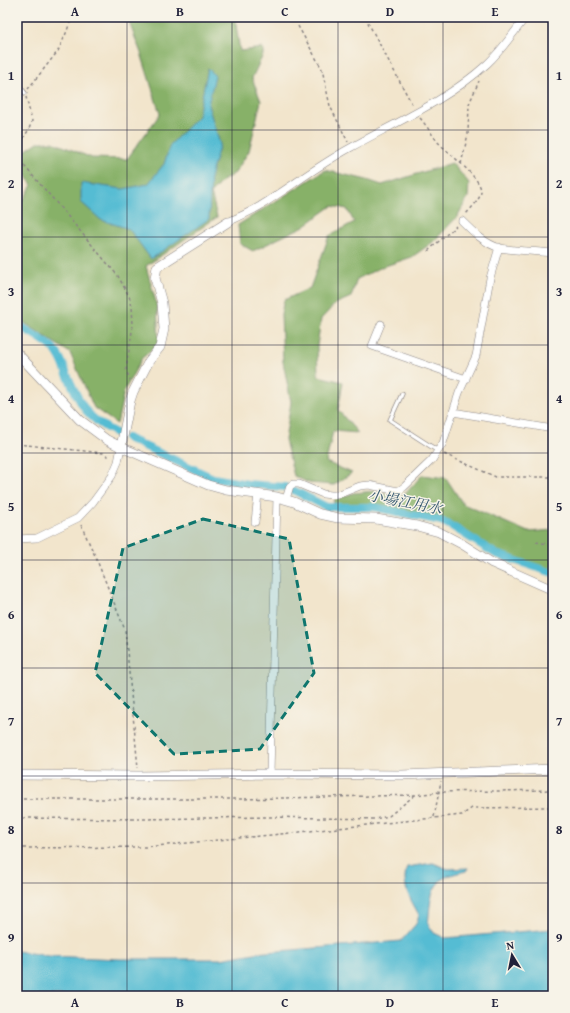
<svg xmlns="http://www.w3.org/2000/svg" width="570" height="1013" font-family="'Gentium Book Plus','Noto Serif JP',serif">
	<rect width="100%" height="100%" fill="#f7f3e8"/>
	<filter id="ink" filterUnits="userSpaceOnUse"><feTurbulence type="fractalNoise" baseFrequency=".025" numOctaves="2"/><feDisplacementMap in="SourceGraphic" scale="8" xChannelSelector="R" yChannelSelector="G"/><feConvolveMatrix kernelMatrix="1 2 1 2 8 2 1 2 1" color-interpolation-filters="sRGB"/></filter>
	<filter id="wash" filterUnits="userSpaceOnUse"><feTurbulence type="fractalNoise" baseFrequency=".012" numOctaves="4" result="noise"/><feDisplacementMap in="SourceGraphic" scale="16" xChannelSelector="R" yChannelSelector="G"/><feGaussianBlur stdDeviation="0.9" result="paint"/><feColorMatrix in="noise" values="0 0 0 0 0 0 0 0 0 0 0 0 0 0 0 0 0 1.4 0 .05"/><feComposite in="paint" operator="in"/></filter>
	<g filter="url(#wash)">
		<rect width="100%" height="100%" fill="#f2e5cc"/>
		<path fill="#87b168" stroke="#546a52" d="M127,17h107l1,2 5,32 23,-3v7l-11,23 9,23 -12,50 -14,22 -14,9 -10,11 6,24 -71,49 11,40 2,38 -17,14 -18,33 -7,33 -23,-16 -24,-55 -53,-35v-107l15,-26 -10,-15v-17l16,-11h15l39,16 35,1 33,-45 -19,-61z
			M452,163l17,20 -1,14 -11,20 -24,25 -21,15 -30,10 -25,12 -6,18 -16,7 -14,15 -4,27 1,30 25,6 -5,28 20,23 -25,-2 -7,31 26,11 -18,12 -25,-2 -15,-7 -9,-36 6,-38 -8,-40 -2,-48 3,-14 26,-12 19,-52 25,-14 -7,-13 -15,-3 -28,20 -51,25 -13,-7 -2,-19 87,-55 42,10 15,5z
			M422,475l24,3 17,26 65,28 25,-2v42l-55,-20 -43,-28 -15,-5 -71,-15 -35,2v-6l19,-7 12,-1 11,-1 15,5h9l7,-4z"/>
		<path fill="#55bcd3" stroke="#3c6f87" d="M208,68l7,8 -7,29 12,39 -9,30 -2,45 -58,40 -22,-30 -28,-9 -20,-18v-19l42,6 25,-5 16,-20 6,-19 28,-29z
			M433,863l15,6 20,-1 -2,3c-8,2 -20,4 -26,10 -11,11 -10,29 -12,43l6,9 11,5 108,-9v67h-536v-45l32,5 71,3h101l34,-6 146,-12 15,-17 3,-9c-9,-17 -18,-29 -12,-48z"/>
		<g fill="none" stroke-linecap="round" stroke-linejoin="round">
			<path stroke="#55bcd3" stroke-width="8" d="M17,324c11,8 25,14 36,24 6,6 10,15 13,24 14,31 18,45 50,61
				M127,438l86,40 35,6 37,3
				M293,490l34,17h47l67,14 12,6 43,27 57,19"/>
		</g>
	</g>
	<g filter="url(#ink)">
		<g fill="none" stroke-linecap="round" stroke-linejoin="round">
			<defs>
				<path id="service" d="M17,83l8,10
					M402,394l-12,26 48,31"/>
				<path id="minor" d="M462,221c10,10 23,23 38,27 17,3 36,3 53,5
					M228,222c11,-5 22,-10 32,-16 30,-19 59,-41 90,-58 48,-27 95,-46 137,-84 15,-14 26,-31 39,-47
					M381,324l-9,22 94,33
					M453,412l100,17
					M286,499l4,-13 3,-2h6l24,10 8,1h6l23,-9 9,-1 29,6 6,-4 28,-27 11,-17 16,-50 17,-37 14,-78 9,-31
					M255,522l3,-28
					M17,539l20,-1 41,-20 15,-16 19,-26 6,-14 3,-15
					M270,774l7,-277"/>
				<path id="tertiary" d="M17,353l63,67 27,20 14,7 87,38 18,5 51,7 17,5 26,12 18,4 38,1 41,7 22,6 23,12 30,19 61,27
					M121,447l9,-46 3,-9 16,-31 11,-14 4,-18 -2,-26 -7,-25 2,-11 71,-45
					M17,775l122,1 131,-2 132,1 151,-6"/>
			</defs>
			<use href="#service" stroke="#8a8484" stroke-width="5"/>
			<use href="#minor" stroke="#8a8484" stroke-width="8"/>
			<use href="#tertiary" stroke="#8a8484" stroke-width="10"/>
			<path stroke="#8a8484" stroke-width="1.5" stroke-dasharray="3 3" stroke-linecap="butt" d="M365,17l48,89
				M298,26l24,43 8,37 18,36
				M28,89l30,-38 7,-15 7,-19
				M420,118c6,7 11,15 17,23 9,11 44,36 44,50 0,8 -10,17 -15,23
				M17,149l12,-20 3,-8 -6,-24
				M17,150l2,10 35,40 64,76 11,20 3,10 1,19 -7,44 4,11
				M461,164l7,-30 1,-30 10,-23
				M428,251l28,-25
				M17,444l86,9 8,5
				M444,454l52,23h53l4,-2
				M81,525l15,33 29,72 13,138
				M536,542l17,3
				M17,799h223l176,-4 23,-3 114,-2
				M434,817l7,-36
				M17,818l125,1 127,-2 106,2 14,-3 26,-21
				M17,848l128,-1 126,-12 191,-20 10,-7 77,-1"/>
			<use href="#service" stroke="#fff" stroke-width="3.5"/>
			<use href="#minor" stroke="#fff" stroke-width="7"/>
			<use href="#tertiary" stroke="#fff" stroke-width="9"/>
		</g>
	</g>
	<path fill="#0f766e" fill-opacity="0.2" stroke="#0f766e" stroke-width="3" stroke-dasharray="8 5" stroke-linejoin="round" d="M203,519l86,20 25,134 -54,76 -86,5 -79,-81 28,-125z"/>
	<path fill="none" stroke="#22223b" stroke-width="1" stroke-opacity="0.55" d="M127,17v979M232,17v979M338,17v979M443,17v979M17,130h536M17,237h536M17,345h536M17,453h536M17,560h536M17,668h536M17,776h536M17,883h536"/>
	<g text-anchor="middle" stroke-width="3" stroke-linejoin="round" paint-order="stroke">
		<g font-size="15" font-style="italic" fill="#345870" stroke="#f7f3e8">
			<text transform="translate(405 502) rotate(11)" y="5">小場江用水</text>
		</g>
	</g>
	<rect width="570" height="1013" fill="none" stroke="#f7f3e8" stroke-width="44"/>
	<g transform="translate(512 955) rotate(350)" stroke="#f7f3e8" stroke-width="3" paint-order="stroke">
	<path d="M0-3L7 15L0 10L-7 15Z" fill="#22223b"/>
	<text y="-6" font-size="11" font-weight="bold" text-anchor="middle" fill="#22223b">N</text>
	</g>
	<rect x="22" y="22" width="526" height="969" fill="none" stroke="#22223b" stroke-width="1.5"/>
	<g font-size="13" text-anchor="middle" font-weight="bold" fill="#22223b">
		<text x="75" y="16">A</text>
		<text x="180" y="16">B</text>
		<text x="285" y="16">C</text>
		<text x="390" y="16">D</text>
		<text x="495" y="16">E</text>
		<text x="11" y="80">1</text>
		<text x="559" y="80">1</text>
		<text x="11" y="188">2</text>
		<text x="559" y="188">2</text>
		<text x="11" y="296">3</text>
		<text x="559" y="296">3</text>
		<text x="11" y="403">4</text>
		<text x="559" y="403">4</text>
		<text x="11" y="511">5</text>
		<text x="559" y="511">5</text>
		<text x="11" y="619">6</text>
		<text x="559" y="619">6</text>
		<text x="11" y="726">7</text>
		<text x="559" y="726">7</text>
		<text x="11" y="834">8</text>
		<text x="559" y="834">8</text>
		<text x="11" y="942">9</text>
		<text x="559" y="942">9</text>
		<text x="75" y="1007">A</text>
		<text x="180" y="1007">B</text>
		<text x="285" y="1007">C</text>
		<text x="390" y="1007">D</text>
		<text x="495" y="1007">E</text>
	</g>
</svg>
